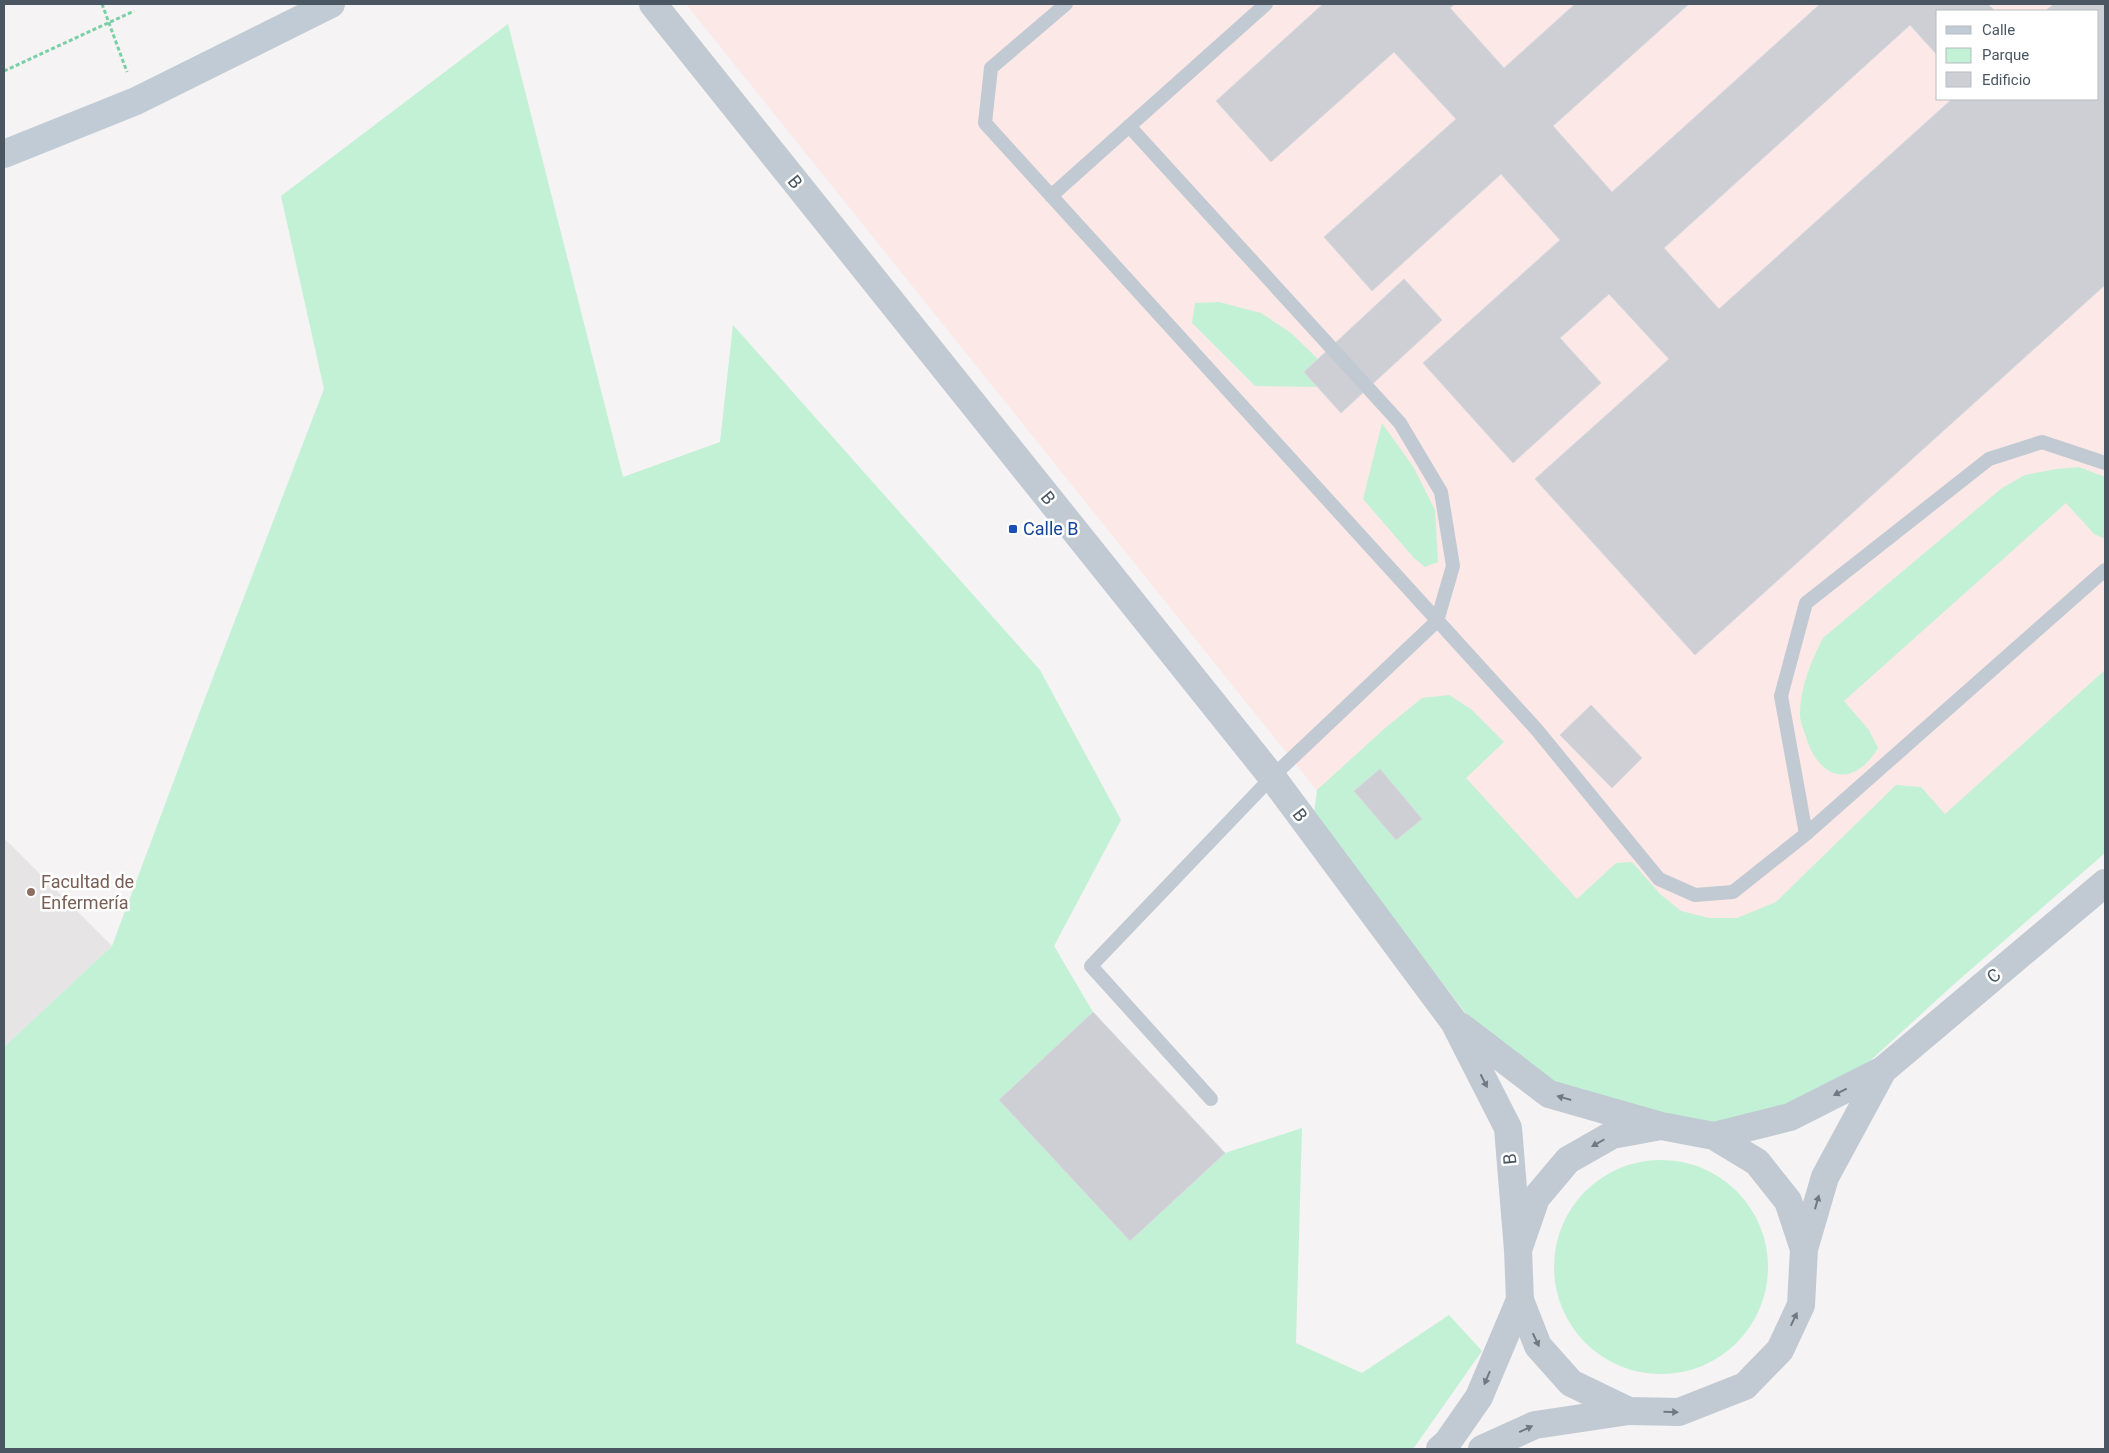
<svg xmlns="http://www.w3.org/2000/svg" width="2109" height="1453" font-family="Roboto,sans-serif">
	<rect width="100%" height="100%" fill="#f5f3f3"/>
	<path fill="#e6e4e5" d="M4,838l108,108 -108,101z"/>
	<path fill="#fce8e6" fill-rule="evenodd" d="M686,4h1419v805l-575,247zM1938,11h160v88h-160z"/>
	<path fill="#c3f1d5" d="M508,24l115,453 97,-35 13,-117 307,345 81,150 -67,126 39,66 -94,88 131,141 95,-88 77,-25 -6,215 66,30 87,-58 33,36 -69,98h-1409v-402l108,-101 85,-227 127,-330 -43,-193z
		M1219,302l42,11 30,20 27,26 -14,13 13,15 -62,-1 -63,-63 3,-20z
		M1382,423l32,45 21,42 3,52 -13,5 -11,-9 -51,-59z
		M2079,467l26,10v62l-11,-5 -28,-31 -222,198 25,29 9,18c-25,41 -59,32 -72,-11 -2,-7 -6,-15 -6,-22 0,-28 11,-53 23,-77l179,-150 23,-13 31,-6z
		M2105,670v183l-152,132 -95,87 -72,39 -74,18 -163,-42 -63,-47 -172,-226 3,-24 67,-61 38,-31 27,-3 22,14 33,33 -38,36 111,121 39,-36 16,-1 28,32 21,17 28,7h28l39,-16 120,-117 25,2 24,27z
		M1554 1267a107 107 0 1 1 214 0a107 107 0 1 1-214 0Z"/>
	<path fill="#cdcfd5" stroke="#d7d9de" d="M1323,4h132l-5,4 54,60 71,-64h114l-136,122 59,66 208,-188h168l7,7h-57v45l-28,-31 -246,223 55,61 233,-210h146v-88h-53l9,-7h51v281l-410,370 -160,-176 134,-120 -60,-65 -49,44 41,45 -88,80 -90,-100 137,-123 -59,-66 -129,117 -48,-54 132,-118 -62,-67 -123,110 -55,-61z
		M1404,279l38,41 -101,93 -37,-41z
		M1591,705l51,53 -30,30 -52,-53z
		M1380,769l42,50 -26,21 -42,-49z
		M1093,1012l132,141 -95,88 -131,-141z"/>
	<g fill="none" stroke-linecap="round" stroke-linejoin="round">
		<path stroke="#7ad0a6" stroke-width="3" stroke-dasharray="4 2.5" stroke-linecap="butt" d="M102,4l25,68
			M4,71l130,-60"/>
		<path stroke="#c1cad2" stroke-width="14" d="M1066,4l-75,64 -6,55 552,607 122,149 36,16 38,-3 73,-58 299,-264
			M1129,126l271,297 41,69 12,74 -16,55 -165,156 -181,189 120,133
			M1051,196l215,-192
			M1806,834l-25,-138 25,-93 183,-144 53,-17 63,21"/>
		<path stroke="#c1cad2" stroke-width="28" d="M1440,1449l7,-6 32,-46 41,-97
			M1482,1449l53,-24 94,-14"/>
		<path stroke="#c1cad2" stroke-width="28" d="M653,4l619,773 182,245 54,106 10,122
			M1460,1026l89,68 112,32 53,10 43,26 31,39 16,48 -3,56 -21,45 -35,36 -66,26 -50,-1 -58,-28 -33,-37 -18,-46 -2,-50 18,-52 32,-38 44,-25 49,-9
			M1714,1136l76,-19 93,-47 222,-187
			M1804,1249l21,-72 58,-107"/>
		<path stroke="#c1cbd6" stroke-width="28" d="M4,154l132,-53 195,-97"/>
	</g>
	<defs><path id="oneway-solid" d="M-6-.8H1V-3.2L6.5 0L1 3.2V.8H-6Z" transform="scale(1.25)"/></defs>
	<g fill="#6e7983">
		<use href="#oneway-solid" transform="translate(1484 1081) rotate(63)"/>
		<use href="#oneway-solid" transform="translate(1840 1092) rotate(153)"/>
		<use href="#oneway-solid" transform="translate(1564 1098) rotate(-164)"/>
		<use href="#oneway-solid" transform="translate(1598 1143) rotate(150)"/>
		<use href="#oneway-solid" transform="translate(1817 1202) rotate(-74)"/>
		<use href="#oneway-solid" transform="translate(1794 1319) rotate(-65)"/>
		<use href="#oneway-solid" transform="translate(1536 1340) rotate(65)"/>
		<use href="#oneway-solid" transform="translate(1487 1378) rotate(113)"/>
		<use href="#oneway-solid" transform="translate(1671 1412) rotate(1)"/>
		<use href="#oneway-solid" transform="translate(1526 1429) rotate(-25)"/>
	</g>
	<rect fill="#1a4fb4" stroke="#fff" stroke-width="2" x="1008" y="524" width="10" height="10" rx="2.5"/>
	<circle fill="#8d6e63" stroke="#fff" stroke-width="2" cx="31" cy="892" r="5"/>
	<g text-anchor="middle" stroke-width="5" stroke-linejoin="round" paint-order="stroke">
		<g font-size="18" fill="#4a5661" stroke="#fff">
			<text transform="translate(795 182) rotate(51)" y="6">B</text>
			<text transform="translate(1048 498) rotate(51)" y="6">B</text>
			<text transform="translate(1300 815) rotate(53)" y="6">B</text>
			<text transform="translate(1994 976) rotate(-40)" y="6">C</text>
			<text transform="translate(1510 1159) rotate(-95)" y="6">B</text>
		</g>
		<g font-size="18" fill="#164399" stroke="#fff" text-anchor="start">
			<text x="1023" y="535">Calle B</text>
		</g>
		<g font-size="18" fill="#785e54" stroke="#fff" text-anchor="start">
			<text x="41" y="888">Facultad de<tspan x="41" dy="21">Enfermería</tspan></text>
		</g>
	</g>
	<rect width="2109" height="1453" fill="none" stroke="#4a5661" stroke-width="10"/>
	<rect x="1936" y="10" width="162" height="90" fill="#ffffff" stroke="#b7bbc0"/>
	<rect x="1946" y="26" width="25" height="8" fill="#c1cbd6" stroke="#b7bbc0"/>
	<text x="1982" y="35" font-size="15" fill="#4a5661">Calle</text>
	<rect x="1946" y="48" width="25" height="15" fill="#c3f1d5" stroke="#b7bbc0"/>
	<text x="1982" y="60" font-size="15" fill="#4a5661">Parque</text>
	<rect x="1946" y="72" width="25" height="15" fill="#cdcfd5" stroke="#b7bbc0"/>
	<text x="1982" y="85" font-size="15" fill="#4a5661">Edificio</text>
</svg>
